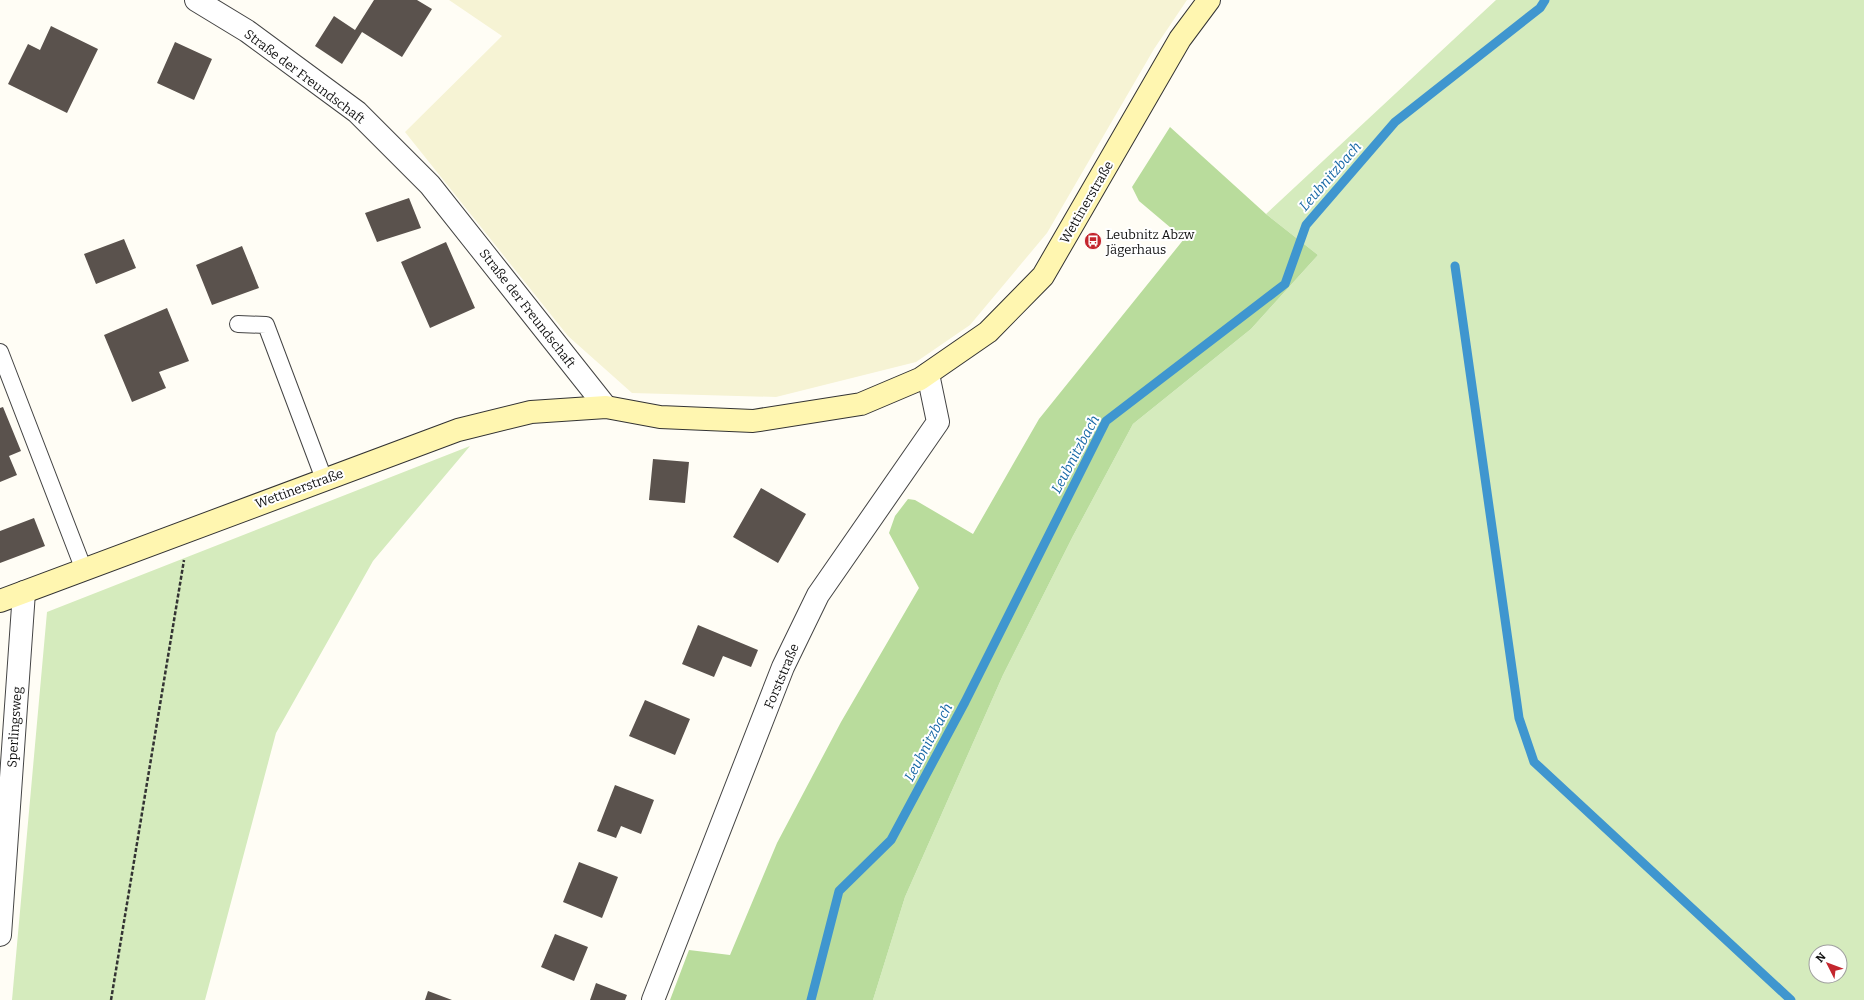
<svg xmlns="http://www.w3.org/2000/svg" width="1864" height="1000" font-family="Bitter,serif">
	<rect width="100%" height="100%" fill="#fffdf5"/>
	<path fill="#f6f3d4" d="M449,0h738l-33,49 -107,184 -77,92 -54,37 -140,35 -144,-4 -64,-57 -163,-204 97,-96z"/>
	<path fill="#d5ebbd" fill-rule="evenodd" d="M1496,0h368v1000h-991l32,-103 98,-222 70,-139 60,-112 118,-95 67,-74 -52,-41zM1816,952h24v24h-24z
		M470,446l-97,115 -97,172 -71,267h-193l35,-388z"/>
	<path fill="#b9dc9c" d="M1170,127l96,87 52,41 -67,74 -118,95 -60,112 -70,139 -98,222 -32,103h-203l19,-50 41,5 47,-112 64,-121 78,-134 -30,-55 6,-17 13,-17 7,1 58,34 66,-115 145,-180 -45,-38 -7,-14z"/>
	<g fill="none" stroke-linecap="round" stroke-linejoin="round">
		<path stroke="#3f96cf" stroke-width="9" d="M1455,266l64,452 15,44 257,238
			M811,1000l28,-109 52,-51 74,-138 141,-281 179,-137 21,-59 89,-103 145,-114 5,-8"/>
	</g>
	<path fill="#5a524d" d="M374,0h43l15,9 -30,48 -40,-25 -20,32 -27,-18 19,-30 21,14z
		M51,26l47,23 -31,64 -59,-29 20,-40 12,6z
		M175,42l37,17 -18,41 -37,-17z
		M409,198l12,30 -44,14 -12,-29z
		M124,239l12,29 -40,16 -12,-30z
		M446,242l29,66 -45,20 -29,-66z
		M242,246l17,42 -47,17 -16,-40z
		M167,308l22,53 -30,11 7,16 -34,14 -28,-67z
		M3,407l18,44 -12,5 8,19 -17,7v-74z
		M653,459l36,3 -4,41 -36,-3z
		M761,488l45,26 -28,49 -45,-26z
		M34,518l11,28 -45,17v-32z
		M698,625l60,25 -7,17 -28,-11 -9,21 -32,-13z
		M645,700l45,19 -15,36 -46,-19z
		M615,785l39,15 -13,34 -20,-8 -5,12 -19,-7z
		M579,862l39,15 -16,41 -39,-16z
		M555,934l33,13 -14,34 -33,-14z
		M596,983l31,12 -2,5h-35z
		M428,991l24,9h-27z"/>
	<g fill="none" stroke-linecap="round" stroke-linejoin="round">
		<defs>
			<path id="lane" d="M238,324l28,1 58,154
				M0,352l84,218"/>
			<path id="street" d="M196,0l51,31 110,81 73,73 176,222
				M0,935l24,-343
				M653,1000l130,-333 35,-72 120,-173 -10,-48"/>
			<path id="secondary" d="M0,601l458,-171 73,-18 75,-5 54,10 93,4 108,-17 59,-25 68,-47 55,-56 137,-237 29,-39"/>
		</defs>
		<use href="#lane" stroke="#444" stroke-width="18"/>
		<use href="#street" stroke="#444" stroke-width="24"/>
		<use href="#secondary" stroke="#333" stroke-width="24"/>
		<path stroke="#333" stroke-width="2.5" stroke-dasharray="4 2" stroke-linecap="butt" d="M111,1000l73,-440"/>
		<use href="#lane" stroke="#fff" stroke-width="16"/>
		<use href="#street" stroke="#fff" stroke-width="22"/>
		<use href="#secondary" stroke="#fff6b0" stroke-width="22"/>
	</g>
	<defs>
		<symbol id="bus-disc" viewBox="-11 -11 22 22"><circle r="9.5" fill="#c4262e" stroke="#fff"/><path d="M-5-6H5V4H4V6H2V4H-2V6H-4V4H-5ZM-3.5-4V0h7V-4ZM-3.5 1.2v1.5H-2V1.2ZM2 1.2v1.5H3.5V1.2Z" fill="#fff"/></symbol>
	</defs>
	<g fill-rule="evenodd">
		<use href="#bus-disc" x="1083" y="231" width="20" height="20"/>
	</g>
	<g text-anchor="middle" stroke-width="4" stroke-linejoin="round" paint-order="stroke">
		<g font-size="13" fill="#111" stroke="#fff">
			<text transform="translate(305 76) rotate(37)" y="5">Straße der Freundschaft</text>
			<text transform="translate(1086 202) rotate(-60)" y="5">Wettinerstraße</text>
			<text transform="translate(528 308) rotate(52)" y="5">Straße der Freundschaft</text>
			<text transform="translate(299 488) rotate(-20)" y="5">Wettinerstraße</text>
			<text transform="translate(781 676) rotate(-67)" y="5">Forststraße</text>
			<text transform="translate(14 727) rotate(-86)" y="5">Sperlingsweg</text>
		</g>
		<g font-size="13" fill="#111" stroke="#fff" text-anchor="start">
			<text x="1106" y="239">Leubnitz Abzw<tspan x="1106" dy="15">Jägerhaus</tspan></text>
		</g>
		<g font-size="14" font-style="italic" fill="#1768a6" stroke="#fff">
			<text transform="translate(1330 176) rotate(-49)" y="5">Leubnitzbach</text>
			<text transform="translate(1075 454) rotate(-62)" y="5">Leubnitzbach</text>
			<text transform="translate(928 742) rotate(-62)" y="5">Leubnitzbach</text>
		</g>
	</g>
	<g transform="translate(1828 964) rotate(312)"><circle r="19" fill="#ffffff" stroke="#a0a0a0"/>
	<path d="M0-3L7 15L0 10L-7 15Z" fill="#c4262e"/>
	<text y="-6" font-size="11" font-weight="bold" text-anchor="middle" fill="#111111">N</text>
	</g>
</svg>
